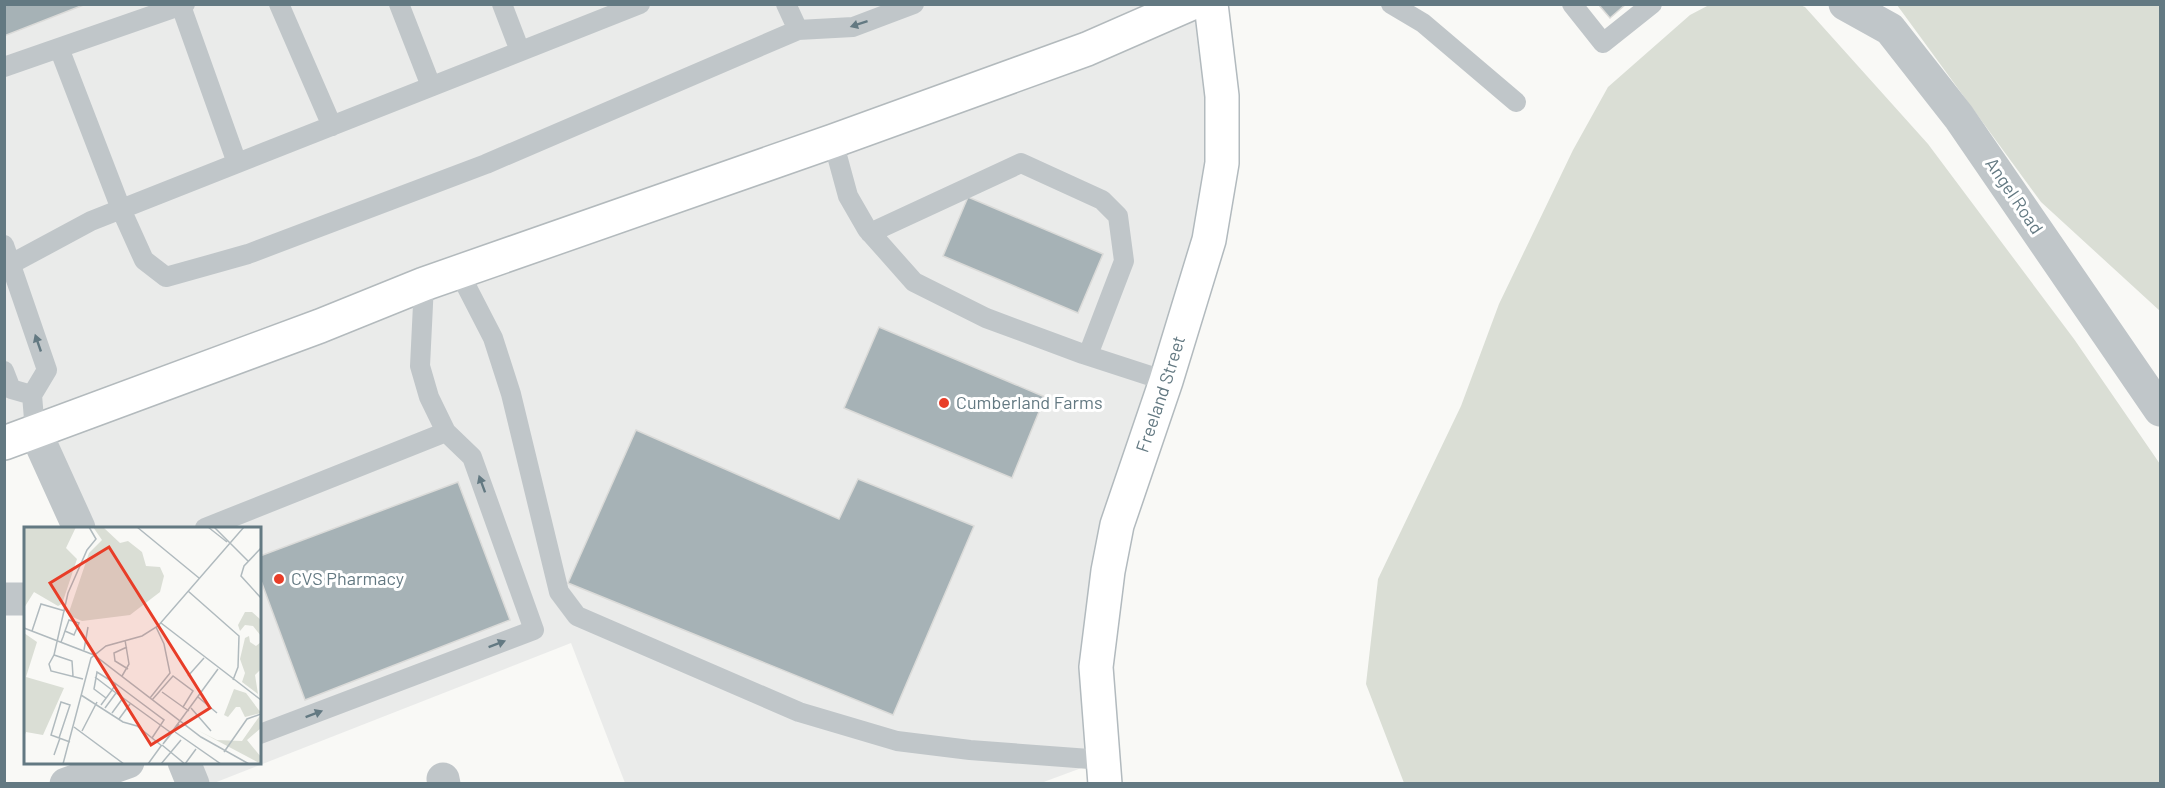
<svg xmlns="http://www.w3.org/2000/svg" width="2165" height="788" font-family="Barlow,sans-serif">
	<rect width="100%" height="100%" fill="#f9f9f6"/>
	<path fill="#eaebea" d="M5,5h1206l11,158 -105,362 -14,235 -62,23h-416l-54,-140 -357,140h-21l-9,-20 76,-1v-234h-181l-44,-97 -30,12z"/>
	<path fill="#daded5" d="M1800,5l5,2 123,137 146,195 86,125v319h-756l-38,-99 12,-105 83,-173 38,-102 74,-154 35,-63 82,-72 19,-10z
		M1897,5h263v306l-119,-109z"/>
	<path fill="#a6b2b6" stroke="#dbdbd9" stroke-width="1.5" d="M4,4h82l-82,32z
		M1598,4h28l-16,14z
		M968,197l135,57 -25,59 -135,-57z
		M879,327l166,70 -33,81 -168,-70z
		M636,430l203,89 19,-40 116,47 -81,189 -325,-132z
		M458,482l52,138 -205,80 -45,-122v-22z"/>
	<g fill="none" stroke-linecap="round" stroke-linejoin="round">
		<defs>
			<g id="secondary">
				<path id="s1" d="M1105,784l-9,-117 12,-96 9,-46 49,-144 43,-141 13,-77v-67l-11,-92"/>
			</g>
			<path id="primary" d="M4,443l316,-117 104,-42 409,-143 254,-92 103,-45"/>
		</defs>
		<use href="#secondary" stroke="#b2babe" stroke-width="36"/>
		<use href="#primary" stroke="#b3babd" stroke-width="36"/>
		<path stroke="#c0c6c9" stroke-width="20" d="M279,4l53,122
			M399,4l32,82
			M502,4l18,47
			M1391,4l32,19 93,79
			M1572,4l31,39 49,-39
			M181,6l56,157
			M798,30l55,-3 61,-23
			M59,48l62,161 23,51 22,17 82,-23 238,-90 312,-134 -12,-26
			M4,67l181,-63
			M833,141l15,55 19,33 47,53 72,36 97,36 83,27
			M870,233l151,-70 81,37 16,16 6,45 -36,94
			M4,245l43,125 -15,25 3,36
			M11,264l80,-43 549,-217
			M459,272l34,66 18,56 48,198 18,24 222,96 98,29 73,9 133,10
			M4,371l7,18 21,6
			M205,528l241,-96
			M260,734l274,-104 -62,-173 -26,-25 -17,-35 -9,-31 4,-82"/>
		<path stroke="#c0c6c9" stroke-width="33" d="M1845,4l45,25 69,88 201,293
			M35,431l44,97
			M4,599h22
			M184,762l9,22
			M443,779l1,5
			M66,784l62,-22"/>
		<use href="#secondary" stroke="#fff" stroke-width="33"/>
		<use href="#primary" stroke="#fff" stroke-width="33"/>
	</g>
	<defs><path id="oneway-solid" d="M-6-.8H1V-3.2L6.5 0L1 3.2V.8H-6Z" transform="scale(1.5)"/></defs>
	<g fill="#637982">
		<use href="#oneway-solid" transform="translate(859 24) rotate(162)"/>
		<use href="#oneway-solid" transform="translate(38 343) rotate(-109)"/>
		<use href="#oneway-solid" transform="translate(482 484) rotate(-110)"/>
		<use href="#oneway-solid" transform="translate(497 644) rotate(-21)"/>
		<use href="#oneway-solid" transform="translate(314 714) rotate(-21)"/>
	</g>
	<g fill="#e83d28" stroke="#fff" stroke-width="2">
		<circle cx="944" cy="403" r="6"/>
		<circle cx="279" cy="579" r="6"/>
	</g>
	<g text-anchor="middle" stroke-width="6" stroke-linejoin="round" paint-order="stroke">
		<g font-size="18" fill="#637982" stroke="#fff">
			<text transform="translate(2014 196) rotate(56)" y="6">Angel Road</text>
			<text dy="6" stroke="none"><textPath href="#s1" startOffset="399">Freeland Street</textPath></text>
		</g>
		<g font-size="18" fill="#637982" stroke="#fff" text-anchor="start">
			<text x="956" y="409">Cumberland Farms</text>
			<text x="291" y="585">CVS Pharmacy</text>
		</g>
	</g>
	<g transform="translate(24 527)">
		<rect width="237" height="237" fill="#f9f9f6"/>
		<path d="M0,0h52l-10,21 11,11 -15,45 -4,2 -24,-14 -10,16zM69,0h10l17,16 8,-2 14,11 4,14 14,1 4,9 -4,16 -30,23 -48,6 -14,-6 21,-62 13,-13zM221,85h7l9,8v16l-8,-10 -8,-1 -5,6 -2,-6zM0,106l13,9 -11,35 38,11 -21,47 -17,-3 -2,5zM225,109l1,6 6,4 5,-4v27l-6,6 3,19 -16,-12 3,-9 -5,-14 5,-21zM210,162l12,4 15,20 -16,4 -5,-10h-4l-8,10 -4,-2zM237,187v14l-14,12 14,17v7l-64,-34 20,10 25,1z" fill="#daded5"/>
		<path fill="none" stroke="#b0babe" stroke-width="1.5" d="M113,0l62,51M184,0l19,15M190,0l34,34M237,21l-17,18 -3,10 20,22M164,64l51,45 -1,31 -5,13M137,96l100,77M0,101l70,27 107,82 48,27M8,104l9,-27 24,7M37,115l2,-5 2,-6 4,-11 10,3 -5,12 -9,-4M103,120l-13,6 1,8 13,8M60,123l4,-23M30,128l14,-62 19,-43 9,-11 -7,-12M49,149l-1,-15 -18,-6 -5,9 2,7 32,8M98,149l7,-12 -4,-24M164,149l16,-18M71,150l17,13 4,-6 48,36 -12,18M138,165l21,15M57,168l42,27 14,4 25,20M174,170l19,16M82,171l-12,-9 3,-17 19,12M126,171l20,-25 -6,-29 -8,-17M128,173l21,-24 20,15 -10,16 6,4M77,178l11,-15 58,42M81,181l11,-15M167,181l20,23M88,186l11,-15M95,192l11,-15M50,200l50,37M58,204l15,-29M151,205l46,32M35,211l11,-33 -9,-3 -10,33 19,7M139,217l55,-75M139,217l16,-20M138,218l23,19M200,225l23,-33 14,-5M30,228l6,-17M39,237l28,-106 15,-12 36,-10 16,-10 86,-99M124,237l13,-18M137,237l20,-24M161,237l11,-15"/>
		<path fill="#e83d28" fill-opacity="0.15" stroke="#e83d28" stroke-width="3" d="M85,20l101,161 -59,37 -101,-162z"/>
		<rect width="237" height="237" fill="none" stroke="#637982" stroke-width="3"/>
	</g>
	<rect width="2165" height="788" fill="none" stroke="#637982" stroke-width="12"/>
</svg>
